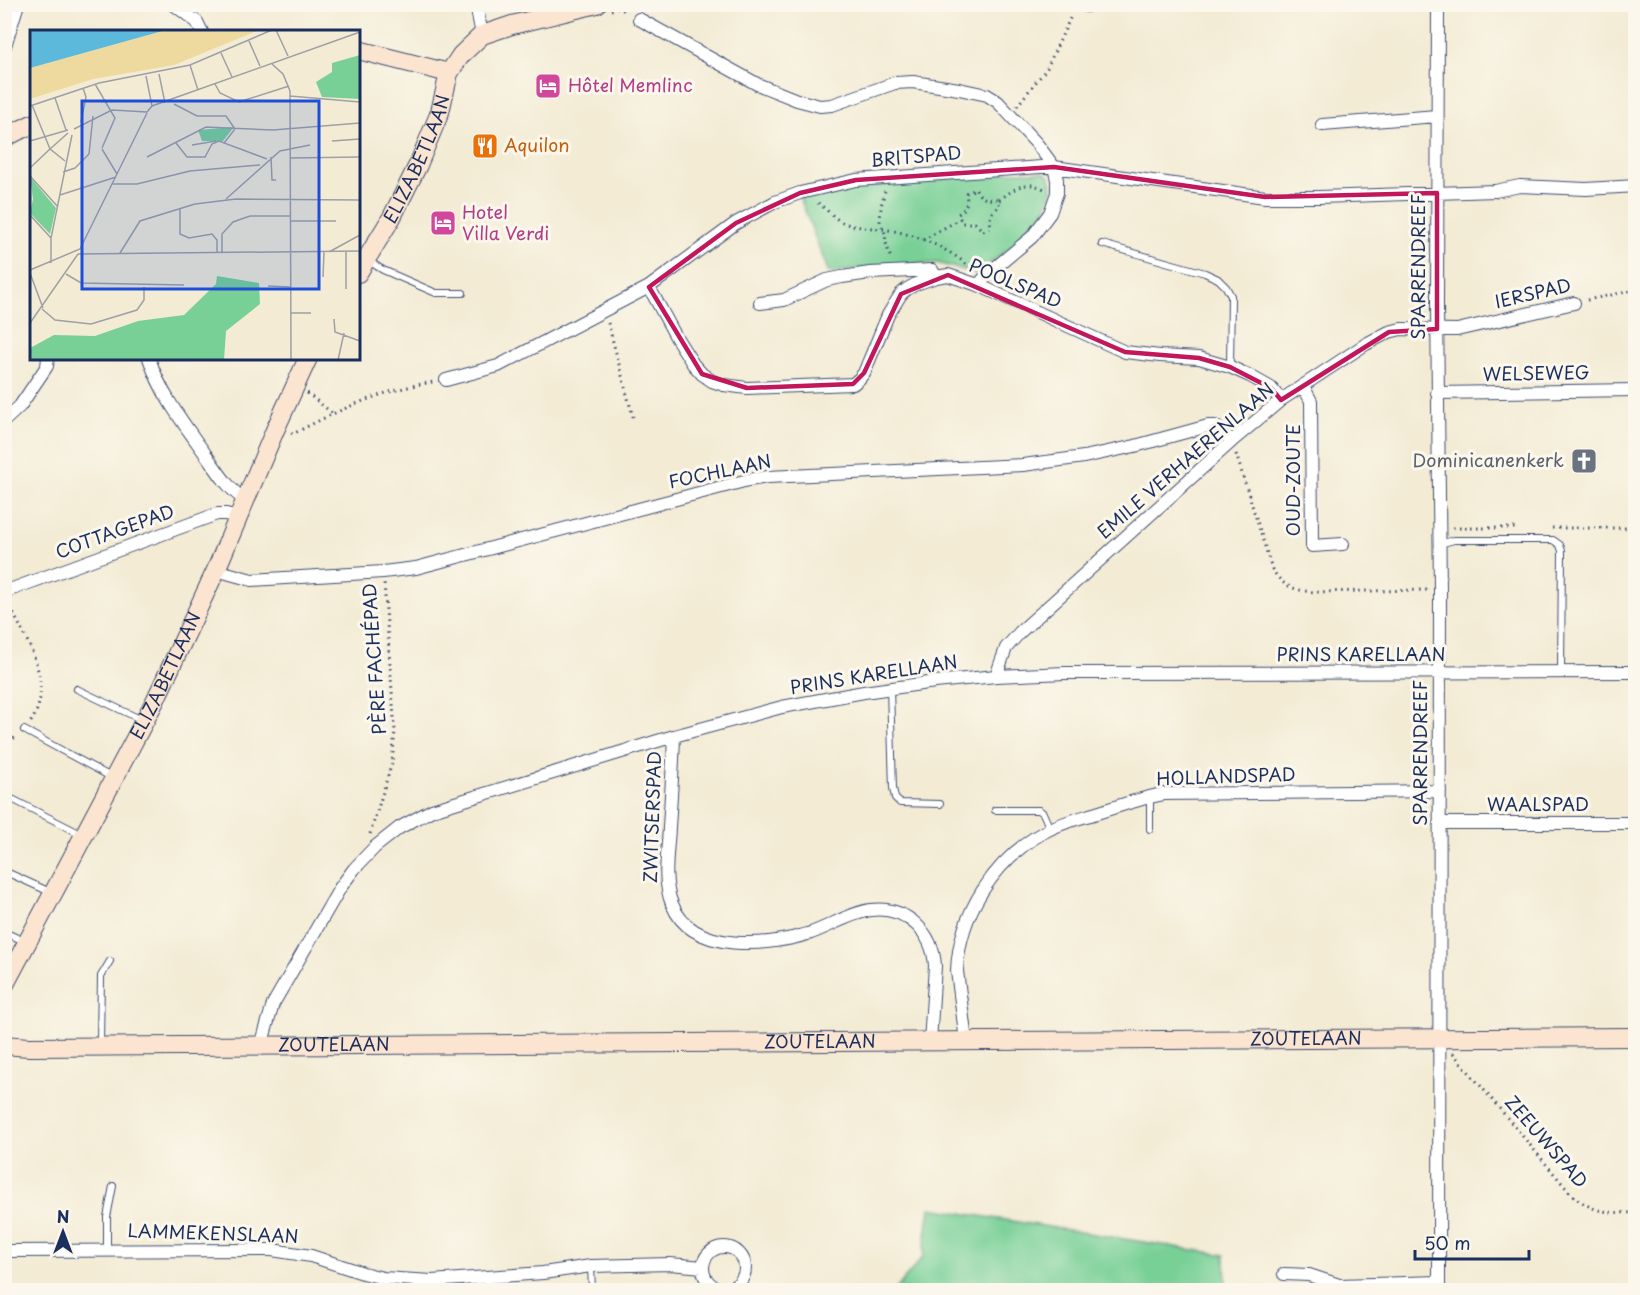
<svg xmlns="http://www.w3.org/2000/svg" width="1640" height="1295" font-family="'Playpen Sans',sans-serif">
	<rect width="100%" height="100%" fill="#fbf7ec"/>
	<filter id="ink" filterUnits="userSpaceOnUse"><feTurbulence type="fractalNoise" baseFrequency=".0167" numOctaves="2"/><feDisplacementMap in="SourceGraphic" scale="12" xChannelSelector="R" yChannelSelector="G"/><feConvolveMatrix kernelMatrix="1 2 1 2 8 2 1 2 1" color-interpolation-filters="sRGB"/></filter>
	<filter id="wash" filterUnits="userSpaceOnUse"><feTurbulence type="fractalNoise" baseFrequency=".008" numOctaves="4" result="noise"/><feDisplacementMap in="SourceGraphic" scale="24" xChannelSelector="R" yChannelSelector="G"/><feGaussianBlur stdDeviation="1.35" result="paint"/><feColorMatrix in="noise" values="0 0 0 0 0 0 0 0 0 0 0 0 0 0 0 0 0 1.4 0 .05"/><feComposite in="paint" operator="in"/></filter>
	<g filter="url(#wash)">
		<rect width="100%" height="100%" fill="#f3ebd4"/>
		<path fill="#78d096" stroke="#4a807a" stroke-width="1.5" d="M1007,172h36c8,3 8,7 9,15 0,31 -53,69 -75,87l-40,-11 -63,4 -45,6 -29,-75 47,-11z
			M930,1208l295,47 1,35h-331l28,-33z"/>
	</g>
	<g filter="url(#ink)">
		<g fill="none" stroke-linecap="round" stroke-linejoin="round">
			<defs>
				<path id="lane" d="M1102,244l103,29 13,6 8,8 5,9 -1,71
					M367,260l16,10 53,23h27
					M1439,544l15,-4h99l7,5 2,6 -1,121
					M890,688l3,100 2,10 5,5 40,1
					M77,689l65,31
					M24,730l87,47
					M1148,797l2,5v27
					M14,800l67,34
					M995,810h44l4,3 7,16
					M4,871l46,21
					M4,932l20,9
					M100,1043l1,-67 9,-15
					M107,1250v-33l6,-31
					M591,1266l1,24"/>
				<path id="street" d="M173,4l24,18 5,10
					M476,4l6,31
					M1077,4l10,2 6,-2
					M1438,4l-1,301 3,285 -1,700
					M639,19l118,65 40,16 23,6 12,-1 63,-22 18,-1 46,7 28,6 11,7 39,42 17,23 3,13v13l-7,20 -18,24 -42,35 -12,13
					M4,49l14,-45
					M1322,125l115,-9
					M649,287l27,50 17,27 9,10 10,7 12,4 23,3 106,-4 6,-5 5,-6 24,-58 13,-21 6,-5 9,-5 20,-7 12,-2 30,10 147,67 35,4 39,2 31,9 20,9 21,12 10,12
					M760,303l24,-3 43,-20 15,-3 28,-4 62,-3 4,7
					M149,358c12,37 35,66 57,97 12,16 22,34 39,45
					M446,380l52,-14 130,-68 21,-11 87,-64 39,-21 25,-9 56,-13 185,-13h13l211,30h54l176,-6 25,-5 66,3 50,-3
					M1303,386l8,15 1,145 31,-2
					M1437,393l199,-3
					M4,421l16,-15 27,-40 1,-8
					M216,570l36,10 131,-8 33,-4 332,-88 20,-3 255,-12 61,-8 51,-11 73,-20h7l17,15
					M4,592l213,-78h9l12,4
					M996,676l10,-28 14,-16 212,-191 49,-41 85,-56 23,-12 12,-3 56,1 117,-27
					M674,736c-1,30 -3,61 -5,91 -1,25 -7,53 3,77 20,51 98,42 139,29 20,-7 39,-20 60,-23 35,-4 62,22 64,56l-5,76
					M1440,823h196
					M966,1041l-9,-70c2,-57 37,-111 87,-139 18,-10 37,-14 56,-20 21,-7 42,-14 63,-18l277,-3
					M261,1046l12,-42 67,-116 14,-19 21,-22 24,-19 33,-18 242,-74 108,-29 82,-15 71,-10 61,-6 69,-3 571,-1
					M703 1268a21 21 0 1 1 42 0a21 21 0 1 1-42 0Z
					M4,1251l268,-1 39,6 52,17 20,5 49,3 111,-8 48,-7 79,-2 33,3
					M1284,1274l25,1 30,10 100,-3"/>
				<g id="secondary">
					<path d="M358,50l91,23"/>
					<path d="M4,138l28,-14"/>
					<path id="s1" d="M358,273l34,-56 26,-52 22,-53 9,-39 12,-18 21,-20 30,-10 85,-21"/>
					<path id="s2" d="M4,986l151,-285 61,-131 59,-140 33,-72"/>
					<path id="s3" d="M4,1045l25,2 1607,-10"/>
				</g>
			</defs>
			<use href="#lane" stroke="#3b4b70" stroke-width="8"/>
			<use href="#street" stroke="#3b4b70" stroke-width="14"/>
			<use href="#secondary" stroke="#3b4b70" stroke-width="20"/>
			<path stroke="#3b4b70" stroke-width="3" stroke-dasharray="1.5 4.5" stroke-linecap="butt" d="M611,10l8,-2 8,4
				M1017,106l30,-38 25,-54
				M976,189c4,10 11,11 21,10l3,7c-10,6 -11,11 -9,22l-8,3 -8,-8h-13l-4,-9c8,-5 10,-11 8,-21z
				M885,191l-4,15 -1,16 5,11 1,10 5,16
				M999,200c16,-11 25,-21 45,-11
				M818,203c7,5 14,13 22,18 13,7 27,6 42,8 31,4 65,18 89,39
				M923,240l37,-21
				M1587,300l49,-10
				M608,323l25,94
				M307,393l25,20
				M291,433l2,1c45,-24 89,-44 140,-52
				M1236,454l36,115c10,17 21,21 41,23l114,-2
				M1453,528h62
				M1552,528h79l3,-127
				M8,603c17,34 49,82 22,120
				M4,746l13,-10
				M370,834l22,-71 3,-32 -11,-148
				M1453,1053l118,141c24,20 35,18 65,19"/>
			<use href="#lane" stroke="#fff" stroke-width="6"/>
			<use href="#street" stroke="#fff" stroke-width="12"/>
			<use href="#secondary" stroke="#fce5d0" stroke-width="18"/>
		</g>
	</g>
	<path fill="none" stroke="#c2185b" stroke-width="4.5" stroke-linejoin="round" d="M1054,167l211,30 172,-4v136l-48,3 -108,68 -10,-12 -41,-21 -31,-9 -74,-6 -177,-77 -47,19 -37,79 -11,11 -106,4 -45,-14 -53,-87 87,-64 64,-30 56,-13z"/>
	<defs>
		<symbol id="hotel-square" viewBox="-11 -11 22 22"><rect x="-9" y="-9" width="18" height="18" rx="4" fill="#d1479c" stroke="#fbf7ec"/><path d="M-6-4.5h1.5V1H6V5H4.5V3h-9V5H-6ZM-4 0a1.8 1.8 0 1 1 3.6 0ZM.5 0V-2.5h3Q6-2.5 6 0Z" fill="#fff"/></symbol>
		<symbol id="restaurant-square" viewBox="-11 -11 22 22"><rect x="-9" y="-9" width="18" height="18" rx="4" fill="#e8710a" stroke="#fbf7ec"/><path d="M-5-6h1v4h1v-4h1v4h1v-4h1v5L-1.5 .5V6h-2V.5L-5-1ZM5-6V6H3V1.5H1.5Q1.5-4 5-6Z" fill="#fff"/></symbol>
		<symbol id="church-square" viewBox="-11 -11 22 22"><rect x="-9" y="-9" width="18" height="18" rx="4" fill="#6b7280" stroke="#fbf7ec"/><path d="M-1.2-6h2.4v3.5h3.3v2.4h-3.3V6h-2.4V-.1h-3.3v-2.4h3.3Z" fill="#fff"/></symbol>
	</defs>
	<g fill-rule="evenodd">
		<use href="#hotel-square" x="533" y="71" width="30" height="30"/>
		<use href="#restaurant-square" x="470" y="131" width="30" height="30"/>
		<use href="#hotel-square" x="428" y="208" width="30" height="30"/>
		<use href="#church-square" x="1569" y="446" width="30" height="30"/>
	</g>
	<g text-anchor="middle" stroke-width="6" stroke-linejoin="round" paint-order="stroke">
		<g font-size="18" fill="#b23c85" stroke="#fbf7ec" text-anchor="start">
			<text x="568" y="92">Hôtel Memlinc</text>
			<text x="462" y="219">Hotel<tspan x="462" dy="21">Villa Verdi</tspan></text>
		</g>
		<g font-size="18" fill="#c56008" stroke="#fbf7ec" text-anchor="start">
			<text x="504" y="152">Aquilon</text>
		</g>
		<g font-size="18" fill="#1b2f5e" stroke="#fbf7ec">
			<text transform="translate(916 157) rotate(-5)" y="6">BRITSPAD</text>
			<text dy="6" stroke="none"><textPath href="#s1" startOffset="129">ELIZABETLAAN</textPath></text>
			<text transform="translate(1419 267) rotate(-90)" y="6">SPARRENDREEF</text>
			<text transform="translate(1015 284) rotate(23)" y="6">POOLSPAD</text>
			<text transform="translate(1533 294) rotate(-13)" y="6">IERSPAD</text>
			<text transform="translate(1536 374) rotate(-1)" y="6">WELSEWEG</text>
			<text transform="translate(1186 461) rotate(-41)" y="6">EMILE VERHAERENLAAN</text>
			<text transform="translate(720 472) rotate(-12)" y="6">FOCHLAAN</text>
			<text transform="translate(1294 480) rotate(-90)" y="6">OUD-ZOUTE</text>
			<text transform="translate(115 532) rotate(-20)" y="6">COTTAGEPAD</text>
			<text x="1361" y="661">PRINS KARELLAAN</text>
			<text transform="translate(375 659) rotate(-94)" y="6">PÈRE FACHÉPAD</text>
			<text transform="translate(874 675) rotate(-9)" y="6">PRINS KARELLAAN</text>
			<text dy="6" stroke="none"><textPath href="#s2" startOffset="350">ELIZABETLAAN</textPath></text>
			<text transform="translate(1421 753) rotate(-90)" y="6">SPARRENDREEF</text>
			<text transform="translate(1226 777) rotate(-2)" y="6">HOLLANDSPAD</text>
			<text x="1538" y="811">WAALSPAD</text>
			<text transform="translate(653 817) rotate(-88)" y="6">ZWITSERSPAD</text>
			<text dy="6" stroke="none"><textPath href="#s3" startOffset="1302">ZOUTELAAN</textPath></text>
			<text dy="6" stroke="none"><textPath href="#s3" startOffset="816">ZOUTELAAN</textPath></text>
			<text dy="6" stroke="none"><textPath href="#s3" startOffset="330">ZOUTELAAN</textPath></text>
			<text transform="translate(1546 1142) rotate(49)" y="6">ZEEUWSPAD</text>
			<text transform="translate(213 1234) rotate(2)" y="6">LAMMEKENSLAAN</text>
		</g>
		<g font-size="18" fill="#5b616d" stroke="#fbf7ec" text-anchor="end">
			<text x="1564" y="467">Dominicanenkerk</text>
		</g>
	</g>
	<g transform="translate(30 30)">
		<rect width="330" height="330" fill="#f3ebd4"/>
		<path d="M330,25v44l-38,-2 -6,-15 16,-10v-9zM204,97l-11,14h-21l-4,-11zM0,147l26,31 -6,26 -20,-21 3,-14zM187,246l42,7 1,21 -34,27 -2,29h-194v-12l24,-13 41,1 43,-15 46,-6 32,-31z" fill="#78d096"/>
		<path d="M136,0h93l-85,35 -81,14 -63,20v-31z" fill="#eeda9e"/>
		<path d="M0,0h136l-136,38z" fill="#5db9db"/>
		<path fill="none" stroke="#9da0a5" stroke-width="1.5" d="M246,0l12,26M219,11l11,25M191,23l11,24M242,34l11,10 7,17 1,269M160,35l8,25M129,44l6,29M116,46l6,30M65,54l20,34 -13,30M185,54l5,9 19,9 50,-16M260,66l70,6M25,68l11,32M144,74l23,12h29l9,13 -11,14M2,75l18,44 18,-16M0,76l69,-23 91,-18 82,-35M117,82l5,-6 208,-74M51,92l5,-25 -3,-9M44,99l38,-19 35,2M0,111l38,-11M302,111l28,-2M146,113l11,14h18l7,-13 7,-3 48,18M162,115l24,-4M72,119l15,25M117,127l59,-30 67,3 87,-7M241,127l1,23h4M260,128l70,-1M0,138l20,-19 15,12M33,142l12,-4 14,-14 4,-38M0,146l28,31M83,154h24l53,-13 70,-6M30,165l56,-18M196,169l54,-48 30,-6M150,178v26l9,4 23,-4 5,6v12M0,185l21,23M260,191h46M316,221v38M192,222v-18l11,-12 17,-6h40M299,222l31,-17M90,223l20,-32 55,-17 41,-5 124,1M48,224l282,-3M21,233v-25l21,-103M0,240l50,-21 67,-136M0,243l13,35M36,244l15,9 103,2M293,247l1,-25M238,256l22,1M12,279l13,11 36,4 46,-14 7,-10v-13M261,283h20M304,289l1,13 25,9M0,293l48,-69M308,330l6,-27"/>
		<path fill="#1d4ed8" fill-opacity="0.15" stroke="#1d4ed8" stroke-width="3" d="M52,71h237v188h-237z"/>
		<rect width="330" height="330" fill="none" stroke="#1b2f5e" stroke-width="3"/>
	</g>
	<rect width="1640" height="1295" fill="none" stroke="#fbf7ec" stroke-width="24"/>
	<g transform="translate(63 1232)" stroke="#fbf7ec" stroke-width="4.5" paint-order="stroke">
	<path d="M0-4.5L10 22L0 15L-10 22Z" fill="#1b2f5e"/>
	<text y="-9" font-size="16" font-weight="bold" text-anchor="middle" fill="#1b2f5e">N</text>
	</g>
	<path d="M1415 1250v9h114v-9" fill="none" stroke="#1b2f5e" stroke-width="3"/>
	<text x="1424" y="1250" font-size="18" fill="#1b2f5e" stroke="#fbf7ec" stroke-width="4.5" paint-order="stroke">50 m</text>
</svg>
